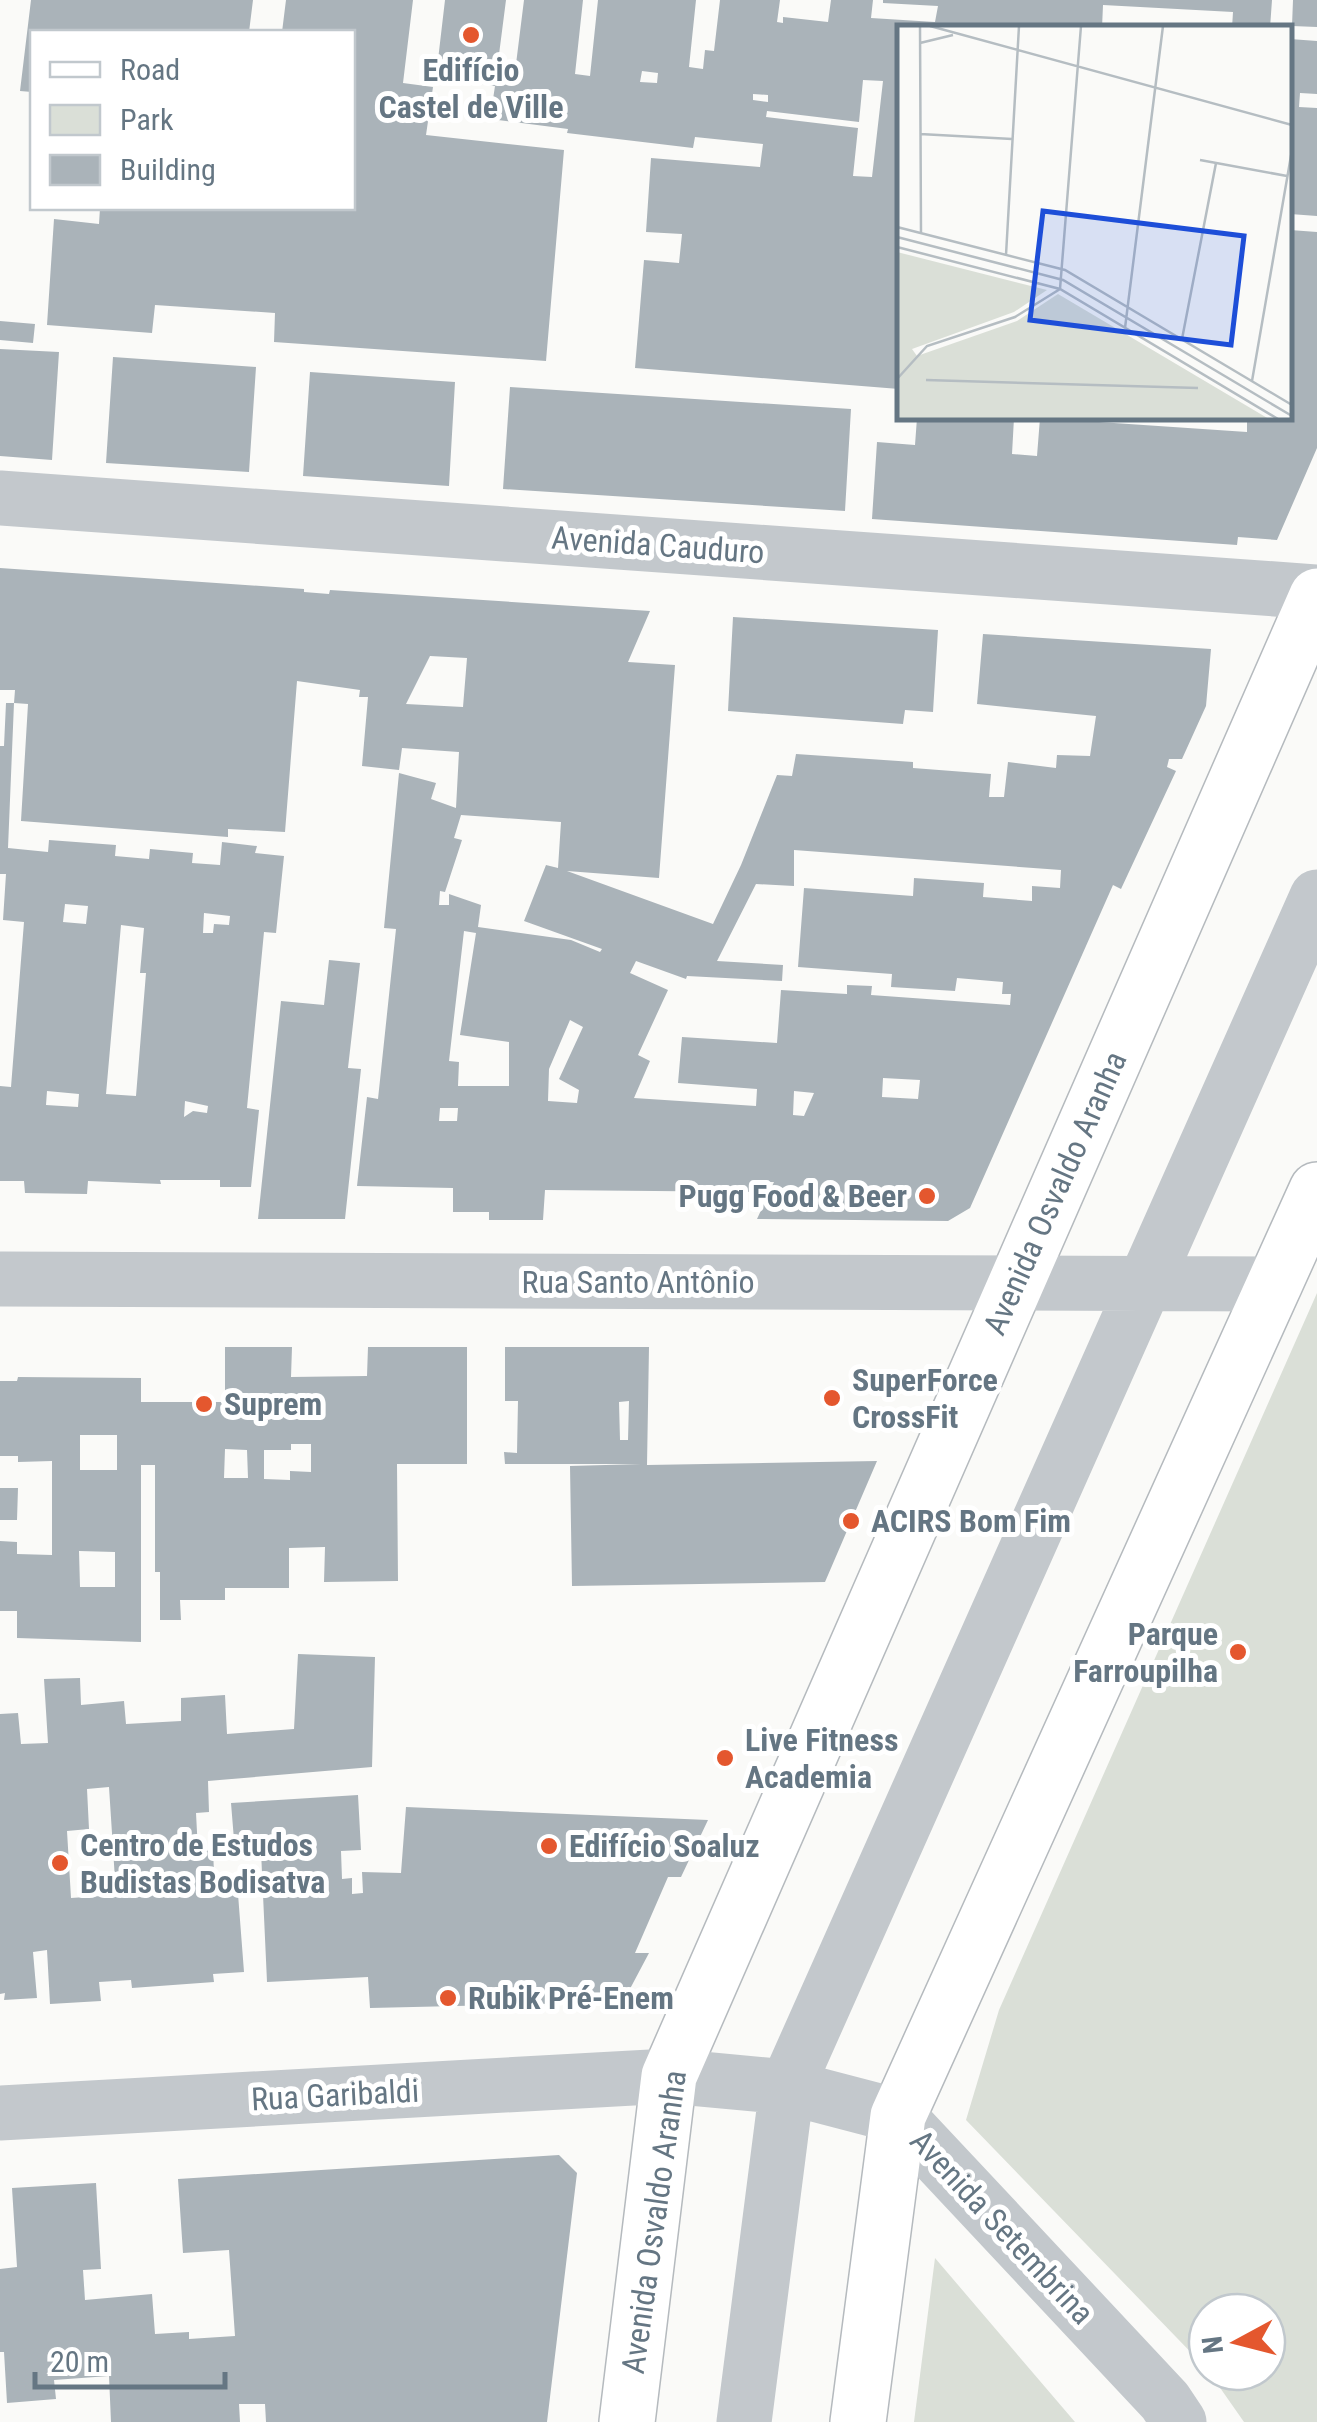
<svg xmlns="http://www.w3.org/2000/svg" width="1317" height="2422" font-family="'Roboto Condensed',sans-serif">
	<rect width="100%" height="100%" fill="#fafaf8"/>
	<path fill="#dadfd7" d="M1317,1293v1129h-73l-35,-50h58v-60h-60v57l-241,-249 33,-110z
		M935,2258l140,164h-161z"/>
	<path fill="#aab3b9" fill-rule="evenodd" d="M31,0h222l-4,32h-217v60l-12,-1z
		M286,0h127l-10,83 30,4 -7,48 138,15 -18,211 -272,-19 1,-29 -120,-8 -3,28 -105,-8 7,-106 45,5 1,-16h252v-176h-70z
		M445,0h61l-9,70 18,2 9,-72h59l-8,74 15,2 8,-76h98l-7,67 14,2 2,-19 9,1 6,-51h60l-3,22 6,1v-6l45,5 3,-22h42l-2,18 64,4 3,-16 -55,-3v-3h389l-2,28h-38l1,-16 -130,-7 -1,23h-203v361l-264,-21 9,-108 35,3 3,-29 -36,-2 5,-74 109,9 3,-23 -68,-7 -2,11 -126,-15 1,-4 -78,-10 5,-33 -59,-9zM642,71l16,2 -1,10 -17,-1zM863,80l20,1 -11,96 -19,-1 5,-48 -92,-11 1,-6 92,11zM753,94l15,1v7l-15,-2z
		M1293,0h24v27l-25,-1z
		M1290,39l27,2v53l-17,-1 -1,14 18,1v108l-27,-2z
		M1290,230l27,2v216l-40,92 -39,-3 -1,8 -365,-26 5,-77 38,3 2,-27h97l-2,36 25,2 3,-38 207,14v-14h43v-116l3,-22h-3z
		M0,321l35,3 -2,19 -33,-3z
		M0,349l59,3 -7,108 -52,-4z
		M113,357l143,10 -7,105 -143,-9z
		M310,372l145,10 -6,104 -146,-10z
		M510,387l341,22 -6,102 -342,-22z
		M0,568l304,21v3l25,2 1,-4 320,21 -22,51 47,3 -16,213 -92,-7 146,53 28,-59 36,-90 15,1 4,-22 117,8v6l78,6 -2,23h15l4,-35 48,6 1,-13 33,1 6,-40 -119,-12 6,-70 228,15 -5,57 -24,53h-13l-2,8 9,4 -55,118 -8,-4 -143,323 -22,13 -191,-2 17,-37h-6v10l-223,-2 -2,30h-54v-8h-36v-24l-96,-2 10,-89 11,2 18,-170 -12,-1 15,-155 37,10 -5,16 25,9 3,-56 -57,-4 -3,22 -37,-4 6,-69h-9l1,-7 -63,-9 -12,151 -57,-3v8l-207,-16 7,-117 -14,-1 1,-13h-15zM430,656l37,2 -4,49 -57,-3zM461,815l100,7 -3,46 -12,-3 -22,56 78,28 -2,3 -29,-12 -93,-13 3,-22 -32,-11v11h-10l1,-14 5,1 17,-52 -8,-2zM794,850l267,20 -1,18 -28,-2v15l-49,-4 1,-14 -70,-5 -1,18 -109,-8 -6,79 94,7 -1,13 64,4 2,-13 46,4 -1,12h9l-1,11 -139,-10 1,-9 -25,-1v9l-66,-4 -4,53 -95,-6 -4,46 79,6 -1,17 -122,-8 16,-37 -12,-6 30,-65 -38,-17 6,-12 50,18 1,-3 95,5 1,-16 -66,-4 39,-77 38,2zM464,931l12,2 -16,102 49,7v44h-51l1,-24 -10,-1zM570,1020l13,7 -24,52 20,11 -2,13 -29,-2 1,-32zM883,1078l37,2 -2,19 -36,-2zM794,1091l20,2 -10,23 -11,-1zM440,1108h18l-1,13h-18z
		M733,617l205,13 -5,82 -28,-2 -2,14 -175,-13z
		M6,703h8l-6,145 40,4 1,-12 67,5 -1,11 34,3 1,-10 43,4 -1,10 28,2 2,-23 35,4 -2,7 29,3 -8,77 -12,-1 -17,176 12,2 -8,77h-31v-7h-60l1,4 -73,-3 -1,13 -62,-1 -1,-12h-24v-95l11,1 13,-165 -21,-2 3,-46h-6v-128h4zM65,904l23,2 -2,18 -23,-2zM204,913l26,3 -1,9 -15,-1 -1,9h-10zM121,925l23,3 -4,45h6l-10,123 -30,-2zM47,1091l32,3 -1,13 -32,-2zM185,1101l23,5 -1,7 -14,-2 -9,6z
		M329,960l31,3 -12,105 13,1 -16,150h-87l23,-218 43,4z
		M225,1347h67l-1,30 76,-1 1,-29h99v117h-70l1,117 -74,1 1,-35 -36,1v40h-64v12h-45l1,20h-21v-48h-5v-107h-14v177l-124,-4v-27h-17v-70l17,1v12l35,1v-94l-34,1v-6h-18v-75h17l1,-4 123,1v24h84zM80,1435h37v35h-37zM291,1444h20v28l-21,-1v9l-26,-1v-29h27zM225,1449l22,1 1,28h-24zM79,1551l36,1v35h-35z
		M505,1347h144l-2,118 230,-4 -52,121 -253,4 -2,-120 71,-2h-136l-1,-12 13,1 1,-52h-13zM629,1401l-1,39h-8l-1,-38z
		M0,1488h18l-1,32h-17z
		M298,1654l77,3 -3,110 -164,14 1,31 -13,1 2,38 15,-1 2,45 23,-1 6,78 -31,2 1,8 -82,6 -1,-8 -32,2 2,19 -51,3 -3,-54 -14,2 4,46 -33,2 1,-7 -5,1v-280l18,-1 3,31 27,-1 -4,-64 36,-1 1,27 43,-4 2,23 55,-3v-23l44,-3 2,39 67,-5zM109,1787l7,108 -45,3 -4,-67 22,-2 -2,-40z
		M358,1795l3,55 -20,1 1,28 10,-1v16l11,-1 -1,-21 39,1 5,-66 302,13 -27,57h-13l-33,76h14l-26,49 -253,6 -2,-31 -101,5 -6,-131 -26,1 -4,-49z
		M559,2155l18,18 -30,249h-281l-1,-18h-26l1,18h-129l-2,-46 -55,4 2,19 -49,4 -3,-51h-4v-83l17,-2 -5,-79 84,-5 5,86 -18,1 2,30 67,-6 3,40 34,-2v7l46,-3 -6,-86 -46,3 -5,-74z"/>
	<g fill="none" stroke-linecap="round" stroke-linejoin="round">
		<defs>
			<path id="major" d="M627,2422l42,-346 648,-1480
				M858,2422l40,-306 419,-926"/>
		</defs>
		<use href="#major" stroke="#b5babe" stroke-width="58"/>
		<path stroke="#c3c8cc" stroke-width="55" d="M0,498l1317,94
			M0,1279l1275,5
			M0,2113l669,-37 118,11 111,29 267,285 14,21
			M744,2422l43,-335 530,-1190"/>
		<use href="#major" stroke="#fff" stroke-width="55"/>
	</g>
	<g fill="#e4572e" stroke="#fff" stroke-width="4">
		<circle cx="471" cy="35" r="10"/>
		<circle cx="927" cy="1196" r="10"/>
		<circle cx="832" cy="1398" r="10"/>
		<circle cx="204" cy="1404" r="10"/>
		<circle cx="851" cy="1521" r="10"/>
		<circle cx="1238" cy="1652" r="10"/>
		<circle cx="725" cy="1758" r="10"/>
		<circle cx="549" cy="1846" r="10"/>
		<circle cx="60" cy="1863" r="10"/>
		<circle cx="448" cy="1998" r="10"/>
	</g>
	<g text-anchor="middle" stroke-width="10" stroke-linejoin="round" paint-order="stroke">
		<g font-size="32" font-weight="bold" fill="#657683" stroke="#fff" text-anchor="start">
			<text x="471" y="81" text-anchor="middle">Edifício<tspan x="471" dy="37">Castel de Ville</tspan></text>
			<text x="907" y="1207" text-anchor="end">Pugg Food &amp; Beer</text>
			<text x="852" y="1391">SuperForce<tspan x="852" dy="37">CrossFit</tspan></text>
			<text x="224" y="1415">Suprem</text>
			<text x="871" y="1532">ACIRS Bom Fim</text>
			<text x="1218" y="1645" text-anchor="end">Parque<tspan x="1218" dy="37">Farroupilha</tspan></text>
			<text x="745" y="1751">Live Fitness<tspan x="745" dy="37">Academia</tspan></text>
			<text x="80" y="1856">Centro de Estudos<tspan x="80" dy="37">Budistas Bodisatva</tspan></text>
			<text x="569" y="1857">Edifício Soaluz</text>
			<text x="468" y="2009">Rubik Pré-Enem</text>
		</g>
		<g font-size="32" fill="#657683" stroke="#fff">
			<text transform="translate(658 545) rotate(4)" y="11">Avenida Cauduro</text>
			<text transform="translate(1055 1193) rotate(-66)" y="11">Avenida Osvaldo Aranha</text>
			<text x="638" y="1293">Rua Santo Antônio</text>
			<text transform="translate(335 2095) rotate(-3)" y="11">Rua Garibaldi</text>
			<text transform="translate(654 2222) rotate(-82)" y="11">Avenida Osvaldo Aranha</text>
			<text transform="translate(1002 2227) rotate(47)" y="11">Avenida Setembrina</text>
		</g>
	</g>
	<g transform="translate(897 25)">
		<rect width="395" height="395" fill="#fafaf8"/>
		<path d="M0,227l150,38 -33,22 -102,37 5,7 100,-35 41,-27 211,125h-372z" fill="#dadfd7"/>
		<path fill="none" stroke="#b5bdc2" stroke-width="2.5" d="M23,1l1,208M33,1l362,99M23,18l33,-8M23,109l92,5M303,135l87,16M0,202l168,43 227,135M0,212l166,43 229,136M0,222l163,42 218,130M109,230l13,-229M228,303l38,-302M285,314l34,-176M0,354l30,-33 88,-29 45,-28 21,-263M29,355l272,8M355,356l40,-231"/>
		<path fill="#1d4ed8" fill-opacity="0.15" stroke="#1d4ed8" stroke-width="5" d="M146,186l201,25 -13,109 -201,-25z"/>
		<rect width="395" height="395" fill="none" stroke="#657683" stroke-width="5"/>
	</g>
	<rect x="30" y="30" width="325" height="180" fill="#ffffff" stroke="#c1c8cd" stroke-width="2.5"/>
	<rect x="50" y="62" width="50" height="15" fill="#ffffff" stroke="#c1c8cd" stroke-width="2.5"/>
	<text x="120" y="80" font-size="30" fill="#657683">Road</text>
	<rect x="50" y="105" width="50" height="30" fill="#dadfd7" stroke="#c1c8cd" stroke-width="2.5"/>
	<text x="120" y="130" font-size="30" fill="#657683">Park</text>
	<rect x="50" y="155" width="50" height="30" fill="#aab3b9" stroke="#c1c8cd" stroke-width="2.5"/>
	<text x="120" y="180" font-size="30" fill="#657683">Building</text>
	<g transform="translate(1237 2342) rotate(263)"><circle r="48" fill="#ffffff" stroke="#c1c8cd" stroke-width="2.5"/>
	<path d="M0-8L18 38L0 25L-18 38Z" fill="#e4572e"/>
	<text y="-15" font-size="28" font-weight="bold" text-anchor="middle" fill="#657683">N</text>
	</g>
	<path d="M35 2372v15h190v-15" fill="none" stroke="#657683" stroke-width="5"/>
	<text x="50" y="2372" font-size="30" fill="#657683" stroke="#ffffff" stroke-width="8" paint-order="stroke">20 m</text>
</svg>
